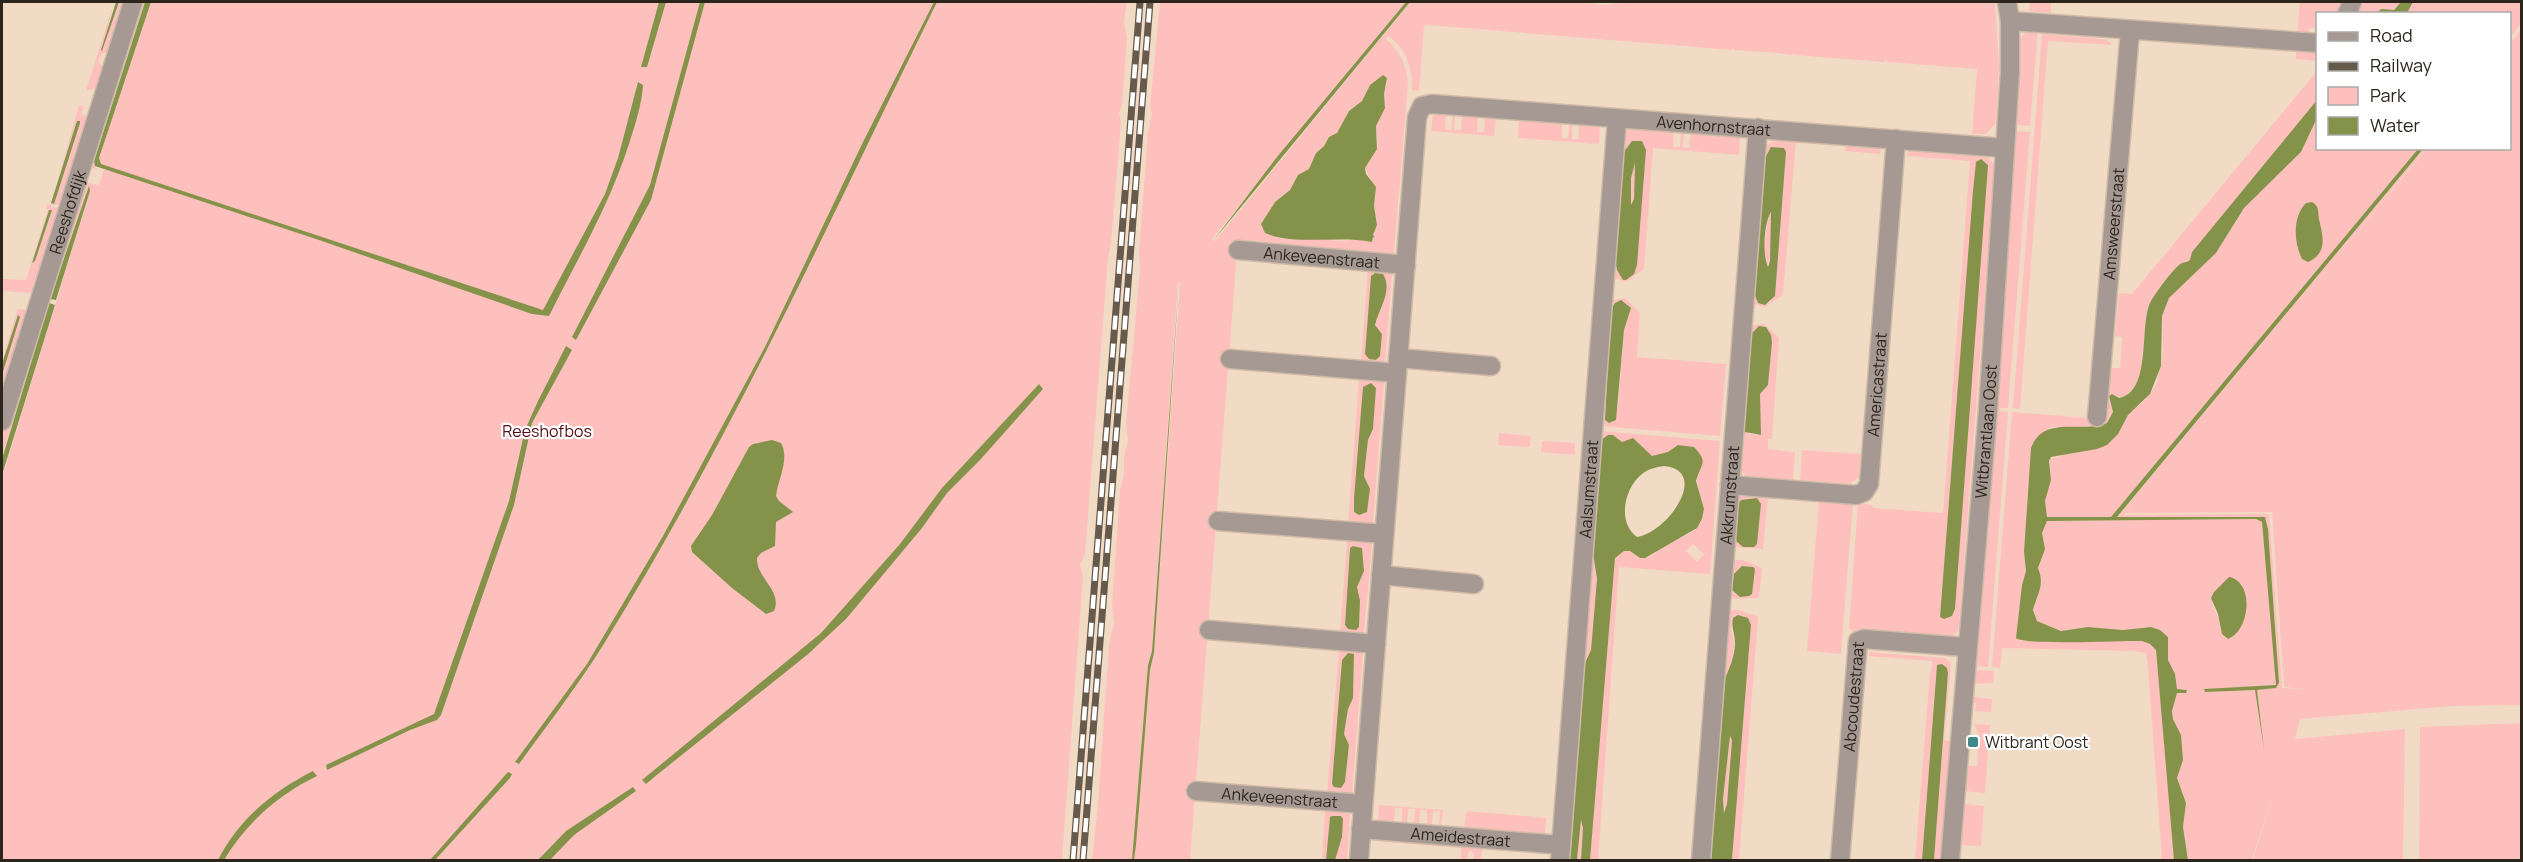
<svg xmlns="http://www.w3.org/2000/svg" width="2523" height="862" font-family="Manrope,sans-serif">
	<rect width="100%" height="100%" fill="#f1dbc4"/>
	<path fill="#fdc0bd" fill-rule="evenodd" d="M114,2l-12,49 17,-49h6l-16,51h-7l-4,9 6,6 -6,19 -12,4z
		M139,2h6l-51,158 3,10 -5,-2 -4,-6z
		M151,2h942l1,2v-2h33l-3,20 3,16 -5,67 -3,8 2,9 -10,123 -3,13 -23,296 -5,11 3,12 -21,283h-1060v-382l89,-290 -23,56 -66,212v-19l79,-252 5,-3 13,3 6,-19 -4,-2 -2,-6z
		M1160,2h246l-194,237 3,2 195,-239h169l27,3 21,-3h366l2,1 4,61 -3,59 -10,11h-14l5,-65 -90,-7v-2l-3,2 -89,-7v-2l-1,2 -29,-3 -1,-2v2l-30,-2v-2l-3,2 -58,-5 -1,-2v2l-245,-20 -3,1 -5,65 -7,-1c1,-20 -6,-43 -24,-54l-2,3c14,12 20,26 22,44l-14,170 -3,2 -130,-8v-6l-23,-1 -48,620h-56l16,-190 4,-17 26,-369 -2,-3 -26,370 -4,14 -16,195h-40l6,-56 11,-160 5,-20 -2,-20 8,-113 4,-18v-17l4,-15 -2,-18 14,-153 -1,-18 9,-120 4,-19 -2,-6zM1383,75l4,5 -3,14 1,11 -9,21 2,19 -13,23 11,23 -2,15 3,19 -4,10 2,3 -33,3 -64,-4 -16,-15 11,-17 17,-15 9,-16 10,-5 9,-19 6,-4 5,-9 8,-4 12,-22 13,-10 8,-16z
		M2030,2h21v11l-22,-2z
		M2300,2h45l-8,11 -19,1 -1,22 -2,1 1,-9h-7l-1,9 -11,-1z
		M2360,2h41c-11,15 -29,11 -47,12z
		M2413,2h108v22l-11,14v-24h-103z
		M2028,30h10l-8,96 -14,-1 3,-82 4,-9z
		M2521,30v675l-68,1 -153,13 -5,20 110,-10 -2,131h-150l26,-85 -27,85h-64l-5,-33 3,-24 -9,-25 6,-18 -11,-49 5,-18h9l1,-3 -10,-1 -9,-29v-23l-17,-10 -28,3 -35,-3 -27,4 -24,-10 -4,-11 9,-28 -4,-14 7,-19 -3,-16 5,-12 209,-2 6,3 15,163 -73,5 1,2 50,-2 8,58 -6,-58 19,-2 3,-5 -11,-153 -3,-13 -148,1 306,-369 87,-1v-104zM2424,152l-150,181 149,-181zM2191,433l-66,80 147,-1 12,175 21,2 -23,-1 -13,-174 -146,1zM2212,604l34,10c-4,10 -7,21 -18,25z
		M2042,34l61,5 8,3v3l-63,-4 -28,368 -7,-1z
		M2296,50l21,2v9l-21,-2z
		M2317,71v29l-125,152 -2,8 -39,41 -4,11 -7,65 -4,9 -11,11h-15l3,15 -6,11 -15,4h-40l-18,14 -7,57v34l-3,20 2,19 -6,70h123l7,3 6,6 19,197 -1,13h-12l-14,-193 -2,-14 -13,-2 -131,-3 -2,20 -8,-1 20,-255 88,7 9,-51h11l2,-31 -7,-1 4,-43 13,1z
		M79,105l5,1 -3,7 8,5 -28,87h-10v2l9,1 -26,82 -6,3 -26,-2v-12l24,1 22,-70 -2,-1 1,-5 4,1zM77,121l3,2 -27,81 -2,-1zM49,210l3,1 -17,50 -3,1z
		M1437,113h9l-1,16 6,1 2,-16h2l-1,16h7l1,-15 16,1 -1,16h7l1,-16 11,1 -2,19 -63,-5 2,-17z
		M2317,118l1,30 100,1 -307,368h-64l-2,-16 5,-31v-11l61,-18 17,-26 18,-16 10,-14 7,-29 -1,-40 7,-18 47,-45 28,-45 57,-56z
		M1519,119l43,3v16h6l2,-15h2v16h6l1,-15 21,3 -1,17 -81,-6z
		M1632,128l42,3 -1,16h7l1,-16 3,1 -1,15 6,1 2,-16 49,6 -1,17 -86,-7 -9,121 -18,13 -15,-5 13,-145zM1632,141h10l-16,139h-3z
		M2016,131l14,1 -22,276h-8v3l8,1 -20,255 -13,-1z
		M1776,139l20,1 -13,155 -18,12 -15,-4 14,-156zM1771,147l13,1 -13,154 -6,3 -7,-2 -4,-10z
		M1846,144l35,3 -1,7 -35,-3z
		M1908,150l78,6 9,9 -36,461 -2,6 -8,6 -95,-5 -5,-5 9,-125 14,2 1,3 70,5 27,-352 -63,-5zM1976,162l-21,447 -3,7 -8,3 -4,-3z
		M1635,161l-1,38 -3,7v-28z
		M1770,212c5,13 3,41 -3,56 -6,-16 -1,-40 3,-56z
		M1368,267l24,6 -7,89 -3,2 -21,-2zM1375,273l9,29 -9,23 7,9 -2,22 -15,-3 6,-77z
		M1625,298l15,15 -3,44 89,7 -6,72 -120,-10 10,-125zM1631,308l-7,22 -6,78 -9,-72z
		M18,309l10,1 -26,83v-18l18,-58 -18,47v-3z
		M1764,324l15,14 -7,101h-4v10l27,3 -2,28 -47,-4 -5,-5 2,-34h-3l8,-111zM1761,326h3l7,9 1,7 -4,43 -8,9v41l-11,-1z
		M1359,379l22,1 3,2 -11,141 -3,2 -22,-1zM1375,386l-2,43 -5,11 -4,36 6,13 -3,23 -10,2z
		M1599,431l121,10 -10,133 -91,-7 -21,293h-8l25,-302 9,-7h6l10,7c11,1 20,-10 29,-15 8,-5 18,-6 25,-13 22,-18 -2,-36 4,-56 -23,-6 -47,-13 -61,-33l-16,1 -8,-7h-5l-7,5 -8,113 4,25 -6,72 -6,13 -15,197h-4zM1693,544l11,10 -7,8 -11,-11z
		M1499,433l32,3 -1,11 -32,-2z
		M1542,441l33,2v12l-34,-3z
		M1802,450l59,4 -2,23 -9,7 -50,-4z
		M1741,495l27,2 -5,52 -32,-2 6,-50zM1754,497v50h-11l7,-48z
		M1819,500l34,3 -12,151 -34,-3z
		M1347,540l22,1 3,3 -8,88 -3,2 -21,-2zM1353,546l9,2 2,23 -7,13 -1,9 4,8 -1,26 -11,2 -3,-4 5,-77z
		M1730,560h13l19,8 -3,30 -24,1 -8,-2zM1742,566l11,1 -10,30h-3z
		M1727,610h12l19,7 -19,243h-7l19,-235 -8,-9 -5,-1 -7,14c7,19 0,34 -7,52l-14,179z
		M1339,649l21,1 3,3 -11,142 -25,-1zM1354,654l-1,43 -5,12 -4,25 5,11 -4,37 -4,6 -9,-4 10,-124z
		M1869,652l76,6 6,5 -7,77 6,1 -9,119h-7l14,-190 -5,-6 -6,1 -15,195h-7l15,-187 3,-9 -2,-3 -62,-5z
		M1974,670l20,1 -1,12 -20,1z
		M1972,697l20,2 -1,13 -16,-1 1,-8h-4z
		M2521,723v137h-102l1,-133z
		M1974,724l16,1 -5,68 -20,-2 2,-25h10l2,-30z
		M1730,734l2,6 -5,64 -3,12 -1,-17z
		M1964,804l20,2 -3,40 -20,-1z
		M1379,805l64,5 -2,17h-2l1,-16h-7l-1,15h-5v-16h-7l-1,15h-5l1,-16h-7l-1,15h-5v-16h-7l-1,16 -16,-4z
		M1325,810l25,4 -3,46h-12l6,-44 -11,1 -4,43h-4z
		M1466,811l80,7 -1,16 -81,-5z
		M1581,819l2,9 -2,32h-4z
		M1376,837l107,8 -3,15h-6l-1,-8 -4,-1 -3,9h-5v-12l-85,-7z"/>
	<path fill="#85934a" fill-rule="evenodd" d="M116,2h3l-17,49 -1,-1z
		M145,2h6l-52,156 2,6 442,146 62,-116 13,-36 20,-76 5,3c-1,19 -8,40 -14,59 -21,64 -50,112 -80,172l-17,-2 -213,-74 -224,-74 -1,-5z
		M659,2h7l-19,65h-6z
		M700,2h5l-54,198 -75,140 -4,-3 78,-152z
		M934,2h3c-106,215 -205,435 -332,640 -26,42 -57,82 -86,122l-4,-2 72,-98 76,-128 102,-189 99,-207z
		M1406,2h4l-197,239 64,-84z
		M2401,2h12l-6,11h-26l-2,-2 2,-2 13,1z
		M1383,75l4,3 -3,16 1,14 -9,18 1,23 -12,19 1,6 10,13 -2,19 3,19 -4,10 2,3 -2,-1 -1,5c-32,-7 -77,4 -107,-9l-4,-9 14,-22 15,-12 8,-15 11,-6 7,-16 8,-7 5,-9 8,-4 12,-22 13,-10 8,-16z
		M2317,100v18l-16,34 -57,56 -28,45 -47,45 -7,18 -1,50 -11,28 -22,21 -10,19 -11,11 -10,4 -46,8 -2,4 2,19 -6,21 2,16h64l307,-368h5l-306,368h148l3,12 11,154 -3,5 -19,2 7,60 -9,-60 -50,2 -1,-3 72,-4 -14,-163 -6,-3 -209,2 -5,12 3,16 -7,19c7,17 0,24 -5,42l4,11 24,10 27,-4 35,3 28,-3 9,3 8,7v23l7,14 2,15 10,1 -1,3h-9l-5,18 1,8 8,16 2,25 -6,18 9,25 -3,24 5,33h-14l-18,-210 -6,-6 -8,-3c-20,-1 -116,5 -126,-3l6,-53 4,-14 -2,-19 7,-104c13,-34 50,-14 76,-25l6,-11 -4,-16 3,-2 7,4c33,-6 20,-71 31,-95 4,-8 24,-36 32,-40 3,-1 6,-1 8,-3l2,-8z
		M77,121h3v2l-26,81 -3,-1z
		M1632,141h10l4,9 -9,115 -3,9 -8,6h-3l-6,-10 -2,-11 8,-106zM1635,163l-1,36 -3,6v-27z
		M1771,147l13,1 2,4 -11,144 -10,9 -7,-2 -4,-10 10,-133zM1771,212l-1,49 -2,6c-6,-13 -4,-44 3,-55z
		M1981,159l7,6 -33,444 -3,7 -8,3 -4,-2 33,-426 3,-29z
		M89,186l1,5 -34,109 -6,-1z
		M2312,202c7,4 6,9 7,17 4,18 9,34 -11,43l-6,-3c-8,-16 -10,-42 4,-56z
		M49,210h3l-17,51 -3,2z
		M1375,273l8,1c10,16 -4,35 -8,51l7,9 -2,22 -4,4 -7,-1 -4,-5 6,-78z
		M1179,280l-25,373 -4,17 -14,175 -2,15h-2l16,-195 4,-14z
		M1621,300l10,8 -7,22 -8,90 -7,3 -4,-3 6,-111 4,-6z
		M49,303l6,2 -53,170v-16z
		M18,315l2,2 -18,58v-11z
		M1759,326l7,1 5,8 1,7 -4,43 -8,9 1,41 -16,-3 -2,-5 7,-81 2,-13z
		M566,346l6,4 -40,73 -18,82 -73,210 -4,5 -27,10 -83,40 -1,-5 108,-51 75,-213 16,-71 13,-29z
		M1371,383l5,5 -3,41 -5,11 -4,36 6,13 -3,23 -8,3 -5,-3v-14l9,-111z
		M1039,384l4,5 -63,71 -33,33 -25,35 -76,91 -39,36 -149,119 -12,10 -4,-4 179,-147 79,-89 42,-56z
		M1608,435h5l9,7 11,-4 19,18 16,-4 10,-7 16,2c15,16 7,16 2,34l8,28 -2,10 -5,9 -52,30h-5l-10,-7h-6l-9,7 -25,302h-9l2,-32 -2,-8 -4,40h-7l15,-197 6,-13 6,-71 -4,-26 8,-113zM1664,466c46,4 5,66 -27,71 -20,-14 -13,-49 5,-63 6,-5 14,-7 22,-8z
		M772,440l9,3c9,16 -3,36 -5,53l3,5 14,11 -17,10 -1,24 -14,7 -4,5c-1,20 26,33 17,53l-8,3 -34,-26 -40,-36 -1,-6 21,-31 37,-68 4,-3z
		M1757,498l4,6 -4,40 -3,3h-11l-7,-6v-34l5,-7z
		M1353,546l9,2 2,23 -7,16 3,14 -1,26 -3,3 -8,-1 -3,-4 5,-77z
		M1742,566l11,1 2,2 -3,25 -3,2 -9,1 -8,-7 2,-16z
		M2229,577c26,5 21,54 -1,62l-6,-5 -4,-20 -7,-16 3,-6z
		M1738,615l10,3 3,7 -19,235h-22l14,-179c5,-12 11,-25 11,-38 0,-9 -4,-15 -2,-25zM1730,736l2,4 -5,64 -3,9 -1,-14z
		M1348,653l6,1 -1,44 -5,11 -4,25 5,11 -4,37 -4,6 -7,-1 -2,-3 10,-124z
		M1942,664l5,4 1,5 -14,187h-12l15,-195z
		M313,771l4,5c-39,19 -71,47 -93,84h-6c21,-41 54,-68 95,-89z
		M508,772l4,2 -2,4 -75,82h-5z
		M633,787l3,4 -62,44 -24,25h-12l28,-29z
		M1332,816h9l2,3 -1,18 -7,23h-9l4,-43z"/>
	<g fill="none" stroke-linecap="round" stroke-linejoin="round">
		<defs>
			<g id="minor">
				<path d="M2347,14l5,-12"/>
				<path d="M2010,21l308,22"/>
				<path id="s1" d="M1238,250l168,15"/>
				<path d="M1398,358l93,8"/>
				<path d="M1230,359l167,14"/>
				<path id="s2" d="M2097,417l33,-386"/>
				<path id="s3" d="M2,421l131,-419"/>
				<path id="s4" d="M1730,485l126,10 8,-3 5,-8 27,-345"/>
				<path d="M1218,521l166,13"/>
				<path d="M1381,575l93,9"/>
				<path d="M1209,630l167,14"/>
				<path id="s5" d="M1196,791l167,13"/>
				<path id="s6" d="M1361,829l200,16"/>
				<path id="s7" d="M1359,860l58,-743 5,-11 10,-2 572,44"/>
				<path id="s8" d="M1560,860l57,-741"/>
				<path id="s9" d="M1701,860l57,-732"/>
				<path id="s10" d="M1840,860l18,-219 6,-2 102,8"/>
				<path id="s11" d="M1950,860l38,-450 22,-337v-52l-3,-19"/>
			</g>
		</defs>
		<use href="#minor" stroke="#cebaa6" stroke-width="21"/>
		<use href="#minor" stroke="#a69993" stroke-width="18"/>
		<defs>
			<path id="rail" d="M1073,860l67,-858
				M1083,860l67,-858"/>
		</defs>
		<use href="#rail" stroke="#665a4d" stroke-width="7"/>
		<use href="#rail" stroke="#fff" stroke-width="4.5" stroke-dasharray="14" stroke-linecap="butt"/>
	</g>
	<rect fill="#428986" stroke="#fff" stroke-width="2" x="1967" y="736" width="12" height="12" rx="3"/>
	<g text-anchor="middle" stroke-width="4.5" stroke-linejoin="round" paint-order="stroke">
		<g font-size="16" fill="#2c251c" stroke="#fff">
			<text dy="6" stroke="none"><textPath href="#s7" startOffset="1050">Avenhornstraat</textPath></text>
			<text dy="6" stroke="none"><textPath href="#s3" startOffset="219">Reeshofdijk</textPath></text>
			<text dy="6" stroke="none"><textPath href="#s2" startOffset="194">Amsweerstraat</textPath></text>
			<text dy="6" stroke="none"><textPath href="#s1" startOffset="84">Ankeveenstraat</textPath></text>
			<text dy="6" stroke="none"><textPath href="#s4" startOffset="244">Americastraat</textPath></text>
			<text dy="6" stroke="none"><textPath href="#s11" startOffset="430">Witbrantlaan Oost</textPath></text>
			<text dy="6" stroke="none"><textPath href="#s8" startOffset="372">Aalsumstraat</textPath></text>
			<text dy="6" stroke="none"><textPath href="#s9" startOffset="366">Akkrumstraat</textPath></text>
			<text dy="6" stroke="none"><textPath href="#s10" startOffset="164">Abcoudestraat</textPath></text>
			<text dy="6" stroke="none"><textPath href="#s5" startOffset="84">Ankeveenstraat</textPath></text>
			<text dy="6" stroke="none"><textPath href="#s6" startOffset="100">Ameidestraat</textPath></text>
		</g>
		<g font-size="16" fill="#530a13" stroke="#fff">
			<text x="547" y="437">Reeshofbos</text>
		</g>
		<g font-size="16" fill="#2c251c" stroke="#fff" text-anchor="start">
			<text x="1985" y="748">Witbrant Oost</text>
		</g>
	</g>
	<rect width="2523" height="862" fill="none" stroke="#2c251c" stroke-width="6"/>
	<rect x="2316" y="12" width="195" height="138" fill="#ffffff" stroke="#aba8a4" stroke-width="1.5"/>
	<rect x="2328" y="32" width="30" height="9" fill="#a69993" stroke="#aba8a4" stroke-width="1.5"/>
	<text x="2370" y="42" font-size="18" fill="#2c251c">Road</text>
	<rect x="2328" y="62" width="30" height="9" fill="#665a4d" stroke="#aba8a4" stroke-width="1.5"/>
	<text x="2370" y="72" font-size="18" fill="#2c251c">Railway</text>
	<rect x="2328" y="87" width="30" height="18" fill="#fdc0bd" stroke="#aba8a4" stroke-width="1.5"/>
	<text x="2370" y="102" font-size="18" fill="#2c251c">Park</text>
	<rect x="2328" y="117" width="30" height="18" fill="#85934a" stroke="#aba8a4" stroke-width="1.5"/>
	<text x="2370" y="132" font-size="18" fill="#2c251c">Water</text>
</svg>
